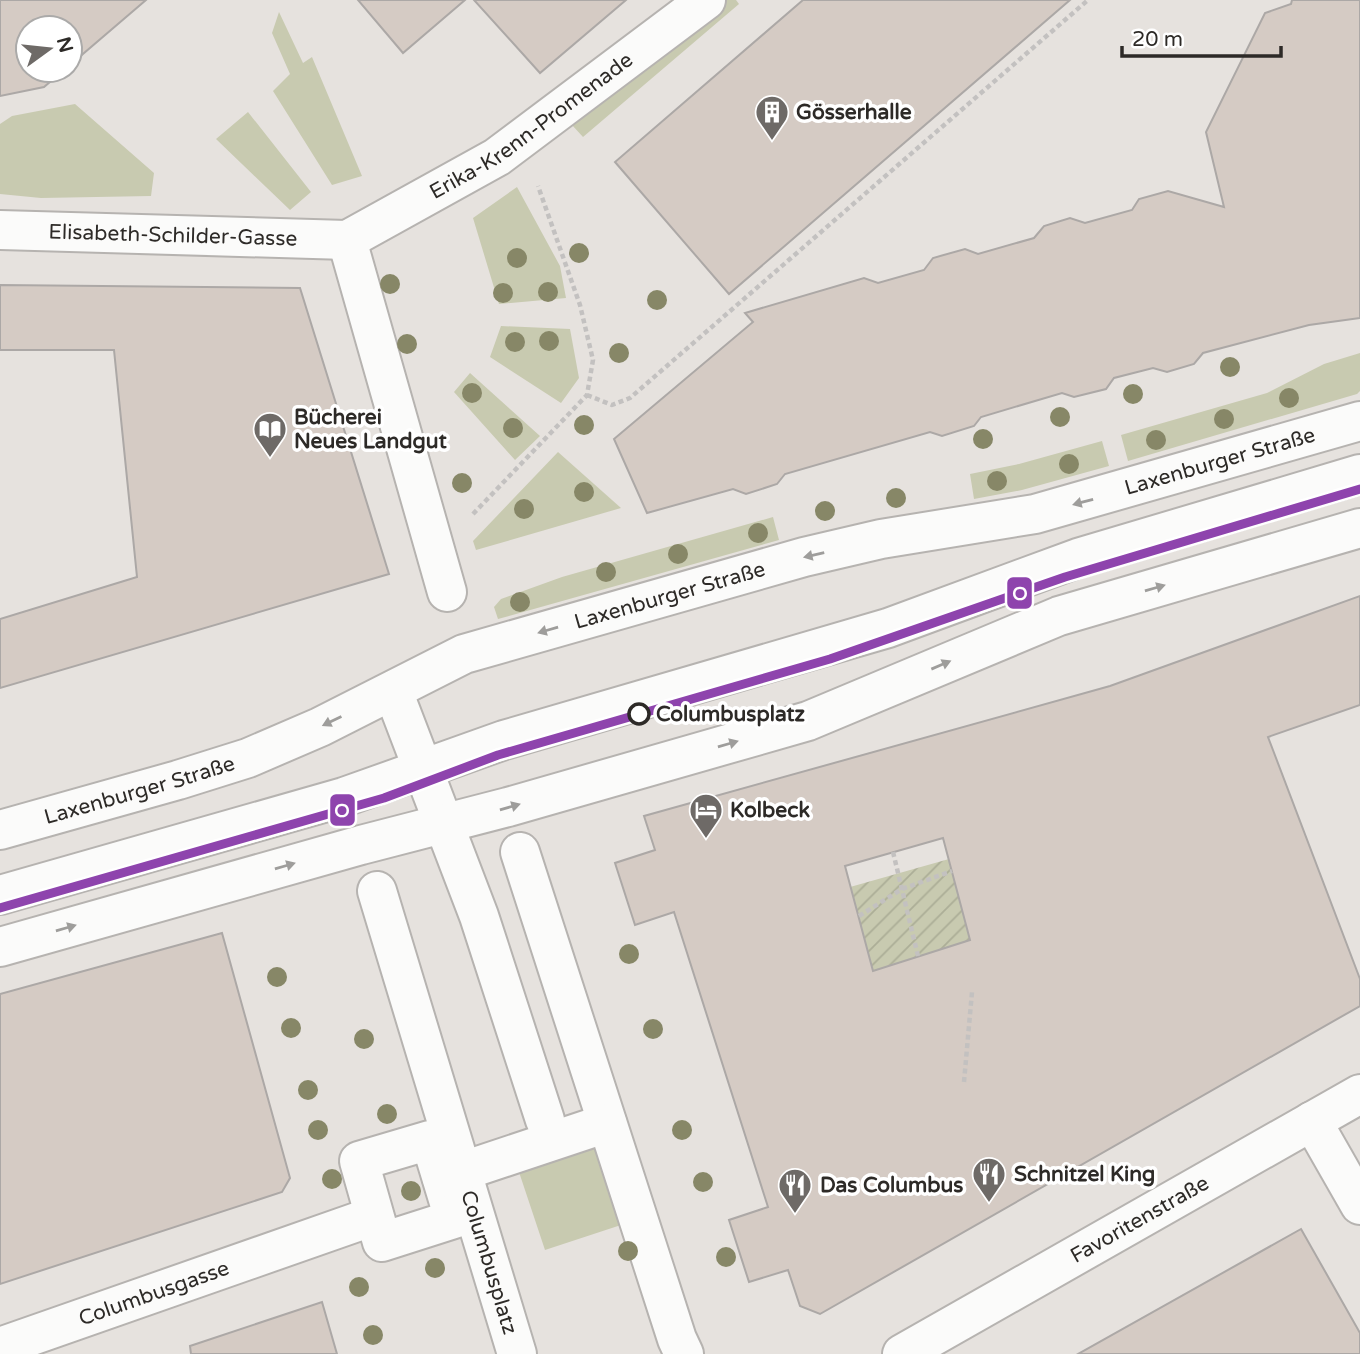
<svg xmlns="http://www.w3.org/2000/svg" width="1360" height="1354" font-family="'Varela Round',sans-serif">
	<defs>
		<pattern id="garden-furrows" width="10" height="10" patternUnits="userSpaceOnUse" patternTransform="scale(1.75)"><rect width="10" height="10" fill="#c8cab0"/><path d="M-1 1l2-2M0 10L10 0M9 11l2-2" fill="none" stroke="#acae97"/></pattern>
	</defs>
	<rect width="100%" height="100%" fill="#e6e2de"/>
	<path fill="#c8cab0" d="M719,0h17l3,4 -156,133 -11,-12 71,-69z
		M279,12l24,51 9,-6 50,119 -30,9 -59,-94 17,-17 -18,-41z
		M75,104l79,69 -3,23 -110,2 -41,-4v-70l12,-8z
		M248,112l63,80 -21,18 -74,-71z
		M517,187l43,79 6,32 -67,6 -26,-86z
		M501,326l69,3 9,49 -18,25 -71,-46z
		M1360,353v38l-3,3 -229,67 -7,-26 146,-42 57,-29z
		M470,373l70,63 -25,24 -61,-68z
		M1102,441l7,25 -87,24 -48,9 -4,-25 49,-10z
		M558,452l63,56 -145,42 -3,-9z
		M773,517l6,23 -281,79 -4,-12 7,-8 61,-22z
		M595,1147l26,78 -76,25 -26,-78z"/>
	<path fill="url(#garden-furrows)" d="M949,859l21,81 -109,35 78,119 -164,-216 61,13z"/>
	<path fill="#d5cbc4" stroke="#aca8a6" stroke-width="2" fill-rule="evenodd" d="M0,0h146l-76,65v-37h-42v42h36l-20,17 -44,9z
		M358,0h107l-62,53z
		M474,0h152l-86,73z
		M803,0h267l-341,294 -114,-132z
		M1292,0h68v318l-51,7 -106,28 -9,11 -27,8 -14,-4 -39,10 -8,11 -32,8 -12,-4 -81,24 -7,9 -32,10 -12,-4 -145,42 -8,10 -31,10 -13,-5 -86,24 -33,-74 139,-117 -8,-9 119,-35 14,5 46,-13 9,-12 32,-9 13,5 56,-16 10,-12 26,-8 15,5 47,-13 7,-11 29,-8 56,16 -18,-75 59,-119 26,-9z
		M0,285l300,3 89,286 -389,114v-69l137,-42 -23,-227h-114z
		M1360,596v109l-92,32 92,242v27l-540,308 -20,-8 -12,-36 -39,12 -20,-62 39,-13 -94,-295 -39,13 -20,-62 40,-13 -11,-34 466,-130zM943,838l27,102 -97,31 -28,-105z
		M222,933l68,245 -8,14 -282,92v-290z
		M1301,1229l59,104v21h-282z
		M322,1302l15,52h-146l-1,-8z"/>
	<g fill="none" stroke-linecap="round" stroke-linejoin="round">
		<defs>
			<g id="minor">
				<path id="s1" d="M0,230l347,10"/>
				<path id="s2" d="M347,240l150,-83 209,-157"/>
				<path d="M347,240l100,352"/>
				<path d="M393,691l86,225 66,204"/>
				<path d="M520,852l157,487 7,15"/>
				<path id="s3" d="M377,891l140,463"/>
				<path d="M0,895l344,-98 160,-57 384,-112 190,-70 282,-84"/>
				<path d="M1312,1121l48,84"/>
				<path d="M430,1140l24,79 -72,23 -23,-81z"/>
				<path d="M442,1178l165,-55"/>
				<path id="s4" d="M0,1347l374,-131"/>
				<path id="s5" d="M902,1354l458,-260"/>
			</g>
			<g id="major">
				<path id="s6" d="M0,830l178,-50 70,-22 72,-31 144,-73 340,-97 77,-18 154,-25 325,-93"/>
				<path d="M0,947l361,-102 147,-38 300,-86 251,-105 301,-88"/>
			</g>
		</defs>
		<use href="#minor" stroke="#b6b3b0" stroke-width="42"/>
		<use href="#major" stroke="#b6b3b0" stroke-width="42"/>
		<path stroke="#c3c1c0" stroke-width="4.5" stroke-dasharray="5 3.5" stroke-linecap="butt" d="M587,395l25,10 18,-7 458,-398
			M473,514l114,-119 6,-35 -13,-55 -42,-119
			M893,852l25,104
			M859,916l43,-27 50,-18
			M964,1082l8,-90"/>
		<use href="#minor" stroke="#fbfbfa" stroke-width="38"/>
		<use href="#major" stroke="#fbfbfa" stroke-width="38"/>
		<defs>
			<path id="tram-1" d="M0,908l384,-110 114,-43 332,-96 235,-82 295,-88"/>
		</defs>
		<use href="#tram-1" stroke="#fff" stroke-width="14"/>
		<use href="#tram-1" stroke="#8e44ad" stroke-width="9"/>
	</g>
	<g fill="#878767">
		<circle cx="579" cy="253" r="10"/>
		<circle cx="517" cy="258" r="10"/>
		<circle cx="390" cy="284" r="10"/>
		<circle cx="548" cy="292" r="10"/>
		<circle cx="503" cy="293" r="10"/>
		<circle cx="657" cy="300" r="10"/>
		<circle cx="549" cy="341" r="10"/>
		<circle cx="515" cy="342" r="10"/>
		<circle cx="407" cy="344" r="10"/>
		<circle cx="619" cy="353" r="10"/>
		<circle cx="1230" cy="367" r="10"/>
		<circle cx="472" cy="393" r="10"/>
		<circle cx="1133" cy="394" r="10"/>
		<circle cx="1289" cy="398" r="10"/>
		<circle cx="1060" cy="417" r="10"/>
		<circle cx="1224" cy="419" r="10"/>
		<circle cx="584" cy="425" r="10"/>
		<circle cx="513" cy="428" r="10"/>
		<circle cx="983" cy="439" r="10"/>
		<circle cx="1156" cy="440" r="10"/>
		<circle cx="1069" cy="464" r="10"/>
		<circle cx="997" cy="481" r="10"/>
		<circle cx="462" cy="483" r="10"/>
		<circle cx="584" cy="492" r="10"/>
		<circle cx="896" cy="498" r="10"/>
		<circle cx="524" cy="509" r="10"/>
		<circle cx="825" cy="511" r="10"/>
		<circle cx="758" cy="533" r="10"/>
		<circle cx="678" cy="554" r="10"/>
		<circle cx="606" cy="572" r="10"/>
		<circle cx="520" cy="602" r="10"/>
		<circle cx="629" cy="954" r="10"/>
		<circle cx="277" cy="977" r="10"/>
		<circle cx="291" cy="1028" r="10"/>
		<circle cx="653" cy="1029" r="10"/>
		<circle cx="364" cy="1039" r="10"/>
		<circle cx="308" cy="1090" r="10"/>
		<circle cx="387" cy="1114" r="10"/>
		<circle cx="318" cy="1130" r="10"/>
		<circle cx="682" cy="1130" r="10"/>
		<circle cx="332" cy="1179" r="10"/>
		<circle cx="703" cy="1182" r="10"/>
		<circle cx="411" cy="1191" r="10"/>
		<circle cx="628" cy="1251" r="10"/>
		<circle cx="726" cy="1257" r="10"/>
		<circle cx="435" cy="1268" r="10"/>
		<circle cx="359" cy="1287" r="10"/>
		<circle cx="373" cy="1335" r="10"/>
	</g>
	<defs><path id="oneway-solid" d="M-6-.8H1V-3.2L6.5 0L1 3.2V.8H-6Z" transform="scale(1.75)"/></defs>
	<g fill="#9e9d9b">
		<use href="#oneway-solid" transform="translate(1083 502) rotate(165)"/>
		<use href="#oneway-solid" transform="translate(814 555) rotate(167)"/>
		<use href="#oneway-solid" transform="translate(1155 588) rotate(-16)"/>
		<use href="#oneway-solid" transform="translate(548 630) rotate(164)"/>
		<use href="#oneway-solid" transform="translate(941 665) rotate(-23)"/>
		<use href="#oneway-solid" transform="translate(332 721) rotate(154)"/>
		<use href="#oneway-solid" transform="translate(728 744) rotate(-16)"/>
		<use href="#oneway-solid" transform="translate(510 807) rotate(-16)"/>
		<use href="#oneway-solid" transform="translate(285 866) rotate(-16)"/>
		<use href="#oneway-solid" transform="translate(66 928) rotate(-16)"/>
	</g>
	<defs>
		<symbol id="building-pin" viewBox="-11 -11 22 30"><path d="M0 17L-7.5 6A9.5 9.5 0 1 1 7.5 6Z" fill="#6e6a67" stroke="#fff"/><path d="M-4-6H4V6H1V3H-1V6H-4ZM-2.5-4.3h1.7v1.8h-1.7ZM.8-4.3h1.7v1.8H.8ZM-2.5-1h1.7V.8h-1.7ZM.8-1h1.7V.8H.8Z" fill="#fff"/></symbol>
		<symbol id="library-pin" viewBox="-11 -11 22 30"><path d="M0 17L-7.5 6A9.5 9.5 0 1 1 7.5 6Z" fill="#6e6a67" stroke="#fff"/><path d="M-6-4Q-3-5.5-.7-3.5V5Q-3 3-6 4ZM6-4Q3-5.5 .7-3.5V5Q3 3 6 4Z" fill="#fff"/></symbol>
		<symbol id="hotel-pin" viewBox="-11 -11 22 30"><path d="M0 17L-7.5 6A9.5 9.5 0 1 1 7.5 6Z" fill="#6e6a67" stroke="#fff"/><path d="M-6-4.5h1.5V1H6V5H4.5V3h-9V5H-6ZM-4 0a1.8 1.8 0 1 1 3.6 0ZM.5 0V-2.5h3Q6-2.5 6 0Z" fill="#fff"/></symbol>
		<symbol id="restaurant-pin" viewBox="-11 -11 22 30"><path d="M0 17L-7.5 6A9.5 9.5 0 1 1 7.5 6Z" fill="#6e6a67" stroke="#fff"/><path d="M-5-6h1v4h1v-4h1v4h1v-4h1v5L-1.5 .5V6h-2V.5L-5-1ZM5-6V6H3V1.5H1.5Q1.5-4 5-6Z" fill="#fff"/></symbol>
	</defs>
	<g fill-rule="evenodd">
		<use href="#building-pin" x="753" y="93" width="38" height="52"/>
		<use href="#library-pin" x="251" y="410" width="38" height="52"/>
		<use href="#hotel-pin" x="687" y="791" width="38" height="52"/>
		<use href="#restaurant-pin" x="970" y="1155" width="38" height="52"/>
		<use href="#restaurant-pin" x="776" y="1166" width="38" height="52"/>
	</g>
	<circle fill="#fff" stroke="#2d2a27" stroke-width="3.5" cx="639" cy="714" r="10"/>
	<g text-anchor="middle" stroke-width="7" stroke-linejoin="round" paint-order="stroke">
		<g font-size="21" font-weight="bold" fill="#2d2a27" stroke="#fff" text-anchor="start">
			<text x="796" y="119">Gösserhalle</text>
			<text x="294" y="424">Bücherei<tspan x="294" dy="24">Neues Landgut</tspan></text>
			<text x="730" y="817">Kolbeck</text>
			<text x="1014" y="1181">Schnitzel King</text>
			<text x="820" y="1192">Das Columbus</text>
		</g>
		<g font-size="21" fill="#2d2a27" stroke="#fff">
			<text dy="7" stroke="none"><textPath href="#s2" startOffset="217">Erika-Krenn-Promenade</textPath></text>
			<text dy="7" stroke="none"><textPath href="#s1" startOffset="173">Elisabeth-Schilder-Gasse</textPath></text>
			<text dy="7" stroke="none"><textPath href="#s6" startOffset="1279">Laxenburger Straße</textPath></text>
			<text dy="7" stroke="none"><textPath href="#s6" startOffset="712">Laxenburger Straße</textPath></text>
			<text dy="7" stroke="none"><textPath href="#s6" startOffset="145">Laxenburger Straße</textPath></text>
			<text dy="7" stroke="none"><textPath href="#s5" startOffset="273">Favoritenstraße</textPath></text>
			<text dy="7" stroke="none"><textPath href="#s3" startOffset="388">Columbusplatz</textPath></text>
			<text dy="7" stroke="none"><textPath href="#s4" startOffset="163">Columbusgasse</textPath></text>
		</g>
		<g font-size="21" font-weight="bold" fill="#2d2a27" stroke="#fff" text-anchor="start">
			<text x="656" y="721">Columbusplatz</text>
		</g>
	</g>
	<g stroke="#fff" stroke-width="2.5">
		<rect x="1006" y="576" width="27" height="34" rx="7" fill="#8e44ad"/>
		<rect x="329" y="793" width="27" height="34" rx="7" fill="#8e44ad"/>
	</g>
	<g font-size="19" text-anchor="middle" font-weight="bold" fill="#fff">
		<text x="1020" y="600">O</text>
		<text x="342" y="817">O</text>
	</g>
	<g transform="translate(49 49) rotate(75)"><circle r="33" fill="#ffffff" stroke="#abaaa9" stroke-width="2"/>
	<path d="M0-5L12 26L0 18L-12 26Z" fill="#6e6a67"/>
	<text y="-10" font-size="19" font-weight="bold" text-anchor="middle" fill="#2d2a27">N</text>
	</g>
	<path d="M1122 46v10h159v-10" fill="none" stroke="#2d2a27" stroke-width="3.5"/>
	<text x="1132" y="46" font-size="21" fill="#2d2a27" stroke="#ffffff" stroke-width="5" paint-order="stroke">20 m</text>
</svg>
